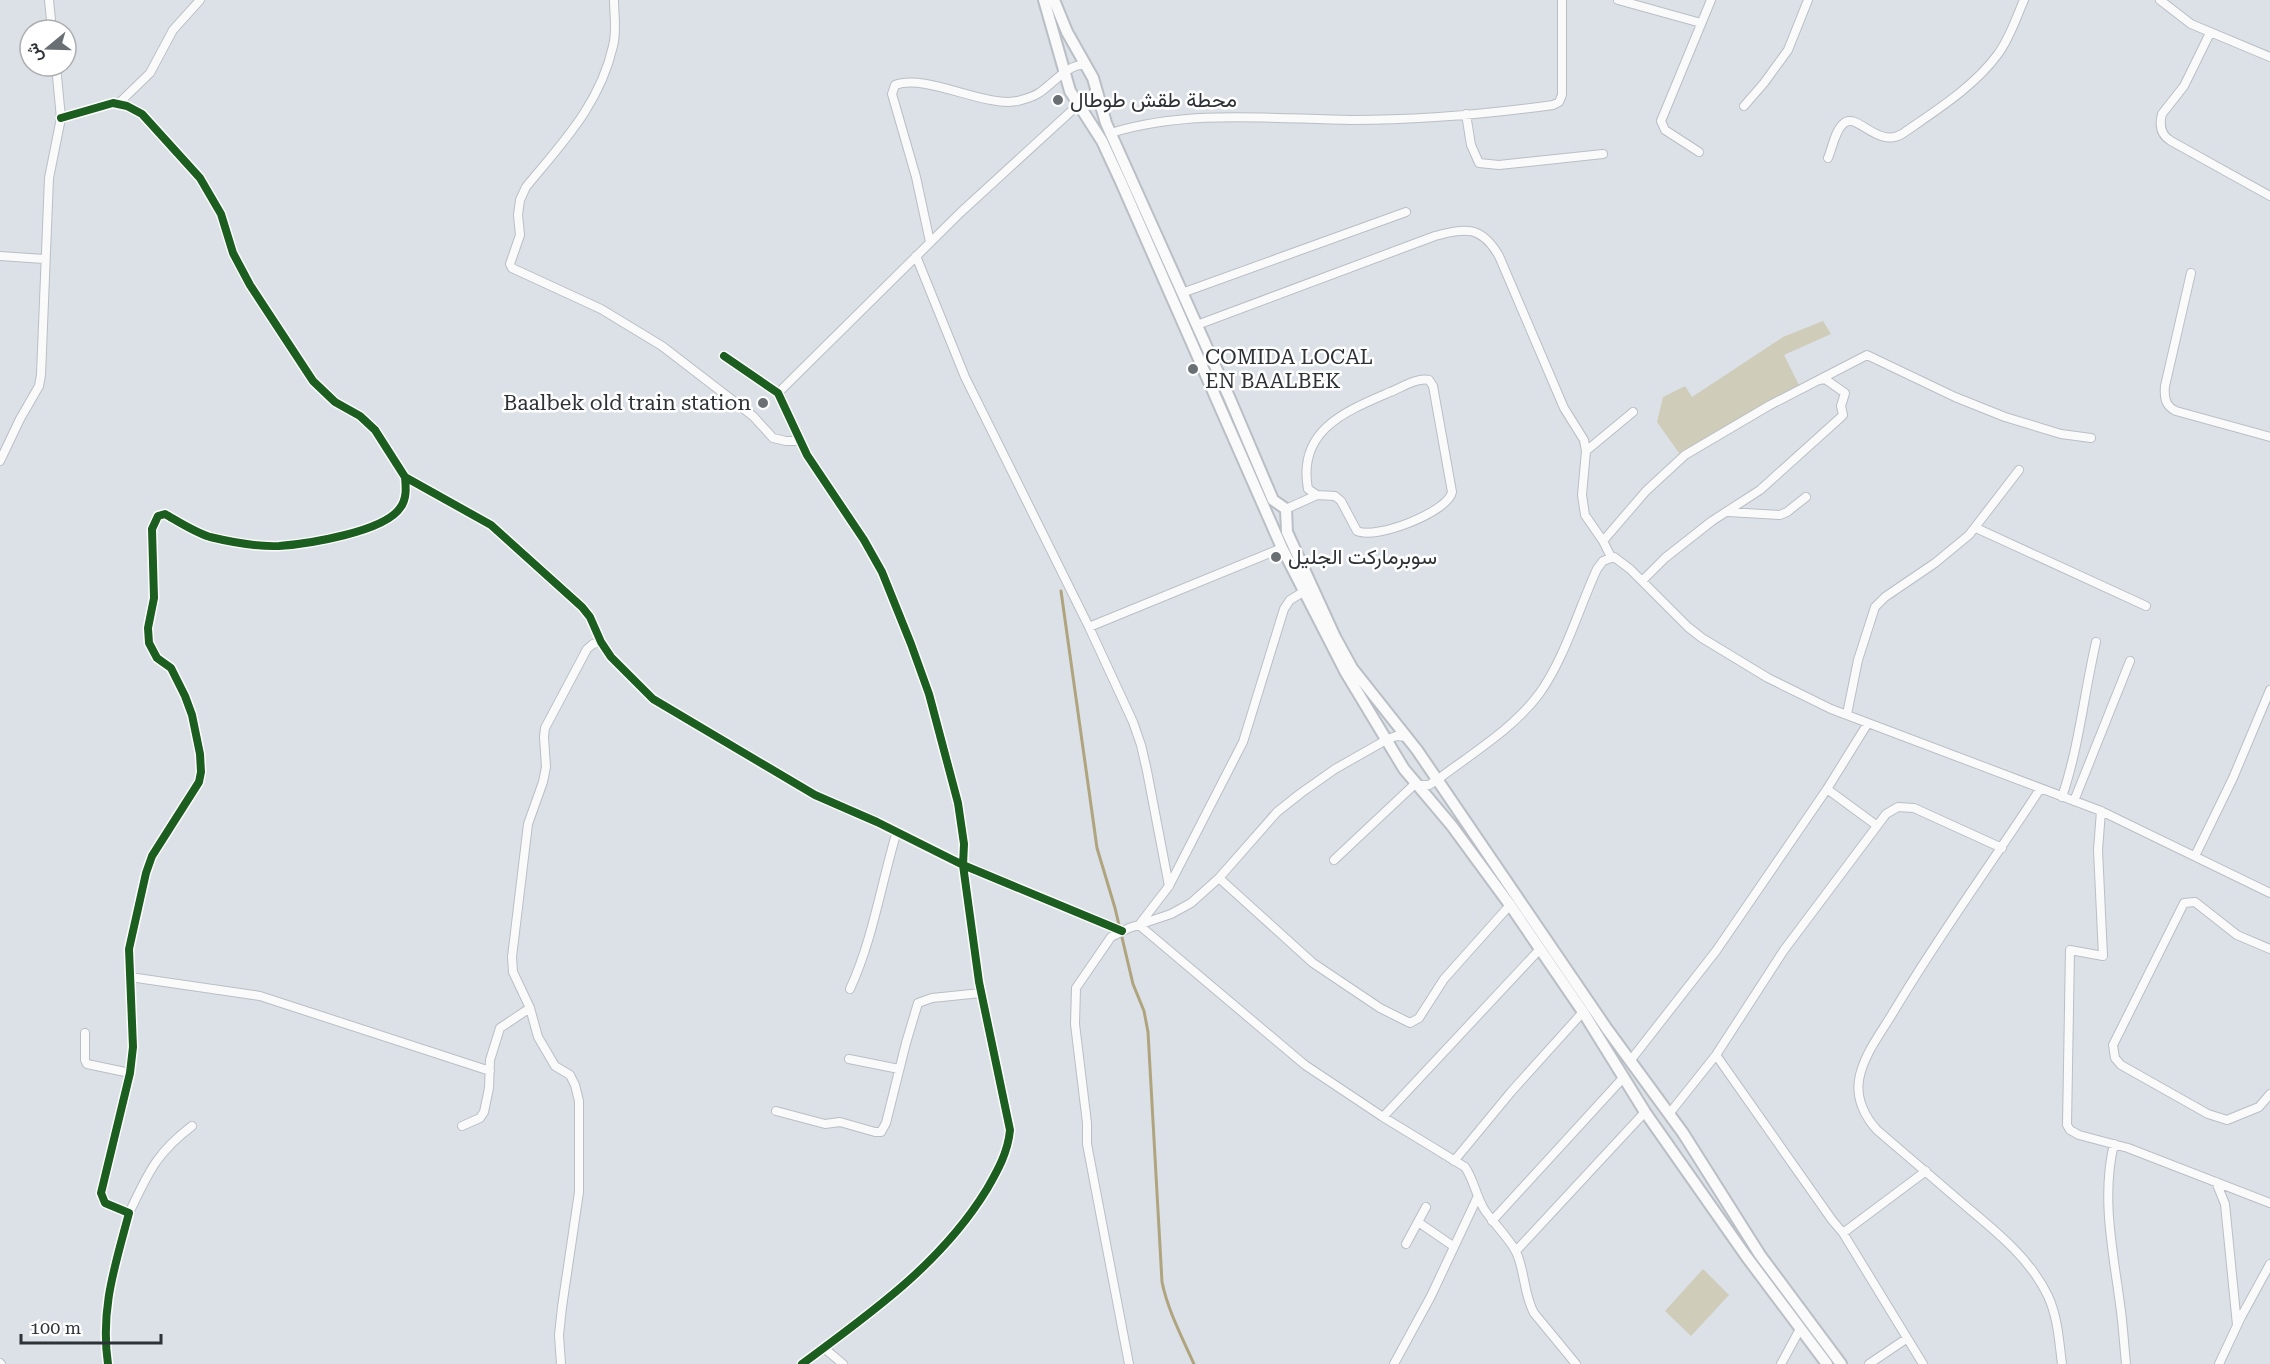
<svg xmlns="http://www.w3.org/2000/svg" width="2270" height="1364" font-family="'Roboto Serif',Vazirmatn,serif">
	<rect width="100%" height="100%" fill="#dbe1e7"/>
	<path fill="#cfccba" d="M1823,321l8,13 -47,21 17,34 -122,64 -22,-31 6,-25 22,-11 7,11 91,-60z
		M1703,1269l26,26 -38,41 -26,-25z"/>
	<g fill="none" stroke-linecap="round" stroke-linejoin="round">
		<path stroke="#afa47e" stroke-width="3" d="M1061,591l36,257 18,60 18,76 11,27 4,21 14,250c6,29 20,55 32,82"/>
		<defs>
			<path id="minor" d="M49,0l3,30
				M614,0c0,14 3,32 -1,46 -13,58 -50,96 -87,141l-6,13 -2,15 2,20 -10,29 2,4 89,41 61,37 91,70 20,22 13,3h14
				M1618,0l83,23
				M2160,0l31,24 79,33
				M2210,33l-26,53 -22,28c-3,11 -1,21 9,27l99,55
				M118,104l32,-31 23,-43 27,-30
				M1744,106l20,-23 24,-33 20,-50
				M1466,114l5,31 8,18 20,2 104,-11
				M61,118l52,-15 14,3 15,8 58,64 21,36 12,39 17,32 63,96 22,21 25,14 15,14 30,47 86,48 91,82 8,10 11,25 10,15 42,42 162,96 62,27 86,43 159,66
				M1111,133c78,-24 161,-14 241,-13 67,0 135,-6 201,-15l6,-3 3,-7v-95
				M1699,152l-34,-22 -4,-9 50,-121
				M1828,158c4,-9 7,-27 15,-34 13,-14 34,25 59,10 33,-23 72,-47 96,-80 12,-16 18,-36 26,-54
				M930,242l-14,-65 -24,-83 3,-9c31,-12 90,23 123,16 7,-2 15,-4 21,-8 14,-9 29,-30 47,-28
				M0,256l44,3
				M916,256l49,121 124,250 44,95 8,23 6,26 22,115
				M2191,273l-26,113c-1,11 0,20 11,25l94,26
				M1182,293l224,-81
				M1197,325l238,-89c31,-8 46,-11 64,20l65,152 20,32 2,11 -4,44 3,20 18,26 8,16
				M724,356l54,37 29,62 57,85 18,32 29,72 18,50 29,109 6,41 -1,21 16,117 31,148c-2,22 -12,40 -23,59 -45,74 -116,124 -185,175
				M778,393l183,-181 118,-108 10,-5 7,-9
				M1586,451l47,-39
				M0,461l20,-42 19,-33 2,-11 8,-197 12,-60 -5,-52
				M1286,509l31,-14 18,1 6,5 16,30c19,9 91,-19 95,-39l-19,-106 -4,-6c-12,-3 -28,8 -39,12 -44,19 -93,38 -82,97l9,6
				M1728,512l52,3 7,-3 19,-15
				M1976,528l170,78
				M1603,541l43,-50 39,-36 85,-50 97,-50 88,42 50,20 56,17 30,4
				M1642,581l23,-23 47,-37 48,-31 80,-72 3,-3 -2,-9 4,-13 -20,-14 -6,1
				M1303,592l-13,8 -6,9 -41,133 -74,144 -30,39 166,140 78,52 82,50c9,13 11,29 19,42 9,14 28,32 33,45 8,19 7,41 17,59l42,51
				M1089,627l193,-79
				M1847,714l11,-54 17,-53 10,-10 50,-34 34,-28 50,-65
				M1418,785h11l8,-5c34,-26 76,-51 102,-86 25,-34 40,-86 58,-125l6,-8 11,-4 16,12 58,58 14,11 66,40 63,31 270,102 169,82
				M1827,789l49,36
				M2040,789c-48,74 -101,146 -146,222 -13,22 -31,44 -35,69 -3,19 6,37 18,50 30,26 61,52 91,78 30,25 63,52 80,88 10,22 11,45 14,68
				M2062,797c17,-50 22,-103 34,-155
				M2074,801l56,-140
				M2101,811l-3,39 5,106 -33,-6 -3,175 3,5 9,5 49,13 142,55
				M2195,856l38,-78 37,-88
				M1334,860l82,-77
				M1219,878l94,85 67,45 30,15 9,-5 25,-39 66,-74
				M2270,949l-33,-14 -42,-33 -11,1 -71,142 2,13 6,7 87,49 19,6 32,-13 11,-13
				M130,977l130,19 230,75
				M850,989c23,-50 31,-105 47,-158
				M85,1033v27l2,4 43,9
				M1716,1055l116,165 11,13 80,131
				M849,1059l50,10
				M1630,1061l86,-110 111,-162 41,-66
				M776,1111l49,13 15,-2 35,10h6l5,-9 20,-80 12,-40 14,-5 49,-5
				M1669,1114l47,-59 68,-105 102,-136 12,-7 16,1 88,40
				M1383,1117l157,-168
				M462,1126l18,-8 4,-6 5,-24 1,-28 10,-32 30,-20
				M2114,1144c-13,53 -1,107 6,160 3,20 4,40 6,60
				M1454,1161l57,-69 72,-80
				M2216,1182l9,22 12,121
				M129,1213c19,-39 26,-59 63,-87
				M1492,1221l131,-143
				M1418,1222l35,24
				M1843,1233l83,-62
				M1406,1244l20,-37
				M1516,1251l129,-139
				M824,1348l19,16
				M0,1363l1,1
				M108,1364c-8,-55 7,-98 21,-151l-24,-10 -4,-10 29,-120 3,-26 -4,-98 17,-76 6,-17 47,-74 2,-10 -1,-18 -8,-39 -7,-19 -14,-28 -14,-10 -8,-15 -1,-15 6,-30 -2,-69 6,-13 7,-2c14,8 29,18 45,23 21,5 47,10 69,9 28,-2 105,-14 121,-38 7,-9 6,-20 5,-31
				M561,1364l-2,-29 3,-28 17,-115v-91l-4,-16 -5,-10 -15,-9 -17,-29 -8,-29 -17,-36 -1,-15 16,-133 15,-42 3,-15 -2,-30 1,-9 42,-79 6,-5 8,-2
				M1129,1364l-42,-220v-21l-12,-99 1,-36 35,-51 18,-9 42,-14 20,-11 28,-25 58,-66 24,-19 34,-24 51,-29 10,-4 11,1
				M1394,1364l37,-68 47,-100
				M1781,1364l19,-35
				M1869,1364l37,-25
				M2219,1364l22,-47 29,-53"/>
			<path id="secondary" d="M1044,0l26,91 32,50 19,41 161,366 64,125 58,96 48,57 58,79 73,107 62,100 101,144 81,108
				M1054,0l13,32 26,46 13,45 124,276 43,101 13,9 1,23 48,105 17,31 65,82 190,279 76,104 77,122 81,109"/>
		</defs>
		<use href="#minor" stroke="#b9bfc4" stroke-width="10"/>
		<use href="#secondary" stroke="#b9bfc4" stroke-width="14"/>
		<use href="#minor" stroke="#fafafb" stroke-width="8"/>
		<use href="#secondary" stroke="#fafafb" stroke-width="10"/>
		<defs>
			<path id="cycleway" d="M61,118l52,-15 14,3 15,8 58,64 21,36 12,39 17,32 63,96 22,21 25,14 15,14 30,47 86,48 91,82 8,10 11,25 10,15 42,42 162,96 62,27 86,43 159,66
				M724,356l54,37 29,62 57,85 18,32 29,72 18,50 29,109 6,41 -1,21 16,117 31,148c-2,22 -12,40 -23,59 -45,74 -116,124 -185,175
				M108,1364c-8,-55 7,-98 21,-151l-24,-10 -4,-10 29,-120 3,-26 -4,-98 17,-76 6,-17 47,-74 2,-10 -1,-18 -8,-39 -7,-19 -14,-28 -14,-10 -8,-15 -1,-15 6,-30 -2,-69 6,-13 7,-2c14,8 29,18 45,23 21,5 47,10 69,9 28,-2 105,-14 121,-38 7,-9 6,-20 5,-31"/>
		</defs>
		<use href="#cycleway" stroke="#fff" stroke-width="11"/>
		<use href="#cycleway" stroke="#1b5e20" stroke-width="8"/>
	</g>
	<g fill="#6a6f74" stroke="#fff" stroke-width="2">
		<circle cx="1058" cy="100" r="6"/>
		<circle cx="1193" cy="369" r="6"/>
		<circle cx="763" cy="403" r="6"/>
		<circle cx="1276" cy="557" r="6"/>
	</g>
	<g text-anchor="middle" stroke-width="5" stroke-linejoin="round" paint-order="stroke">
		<g font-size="21" fill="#2d3236" stroke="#fff" text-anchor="start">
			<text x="1070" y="107">محطة طقش طوطال</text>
			<text x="1205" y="364">COMIDA LOCAL<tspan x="1205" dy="24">EN BAALBEK</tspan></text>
			<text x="751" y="410" text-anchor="end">Baalbek old train station</text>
			<text x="1288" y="564">سوبرماركت الجليل</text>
		</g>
	</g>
	<g transform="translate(48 48) rotate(251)"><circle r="28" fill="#ffffff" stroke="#abadaf" stroke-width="1.5"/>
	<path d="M0-4.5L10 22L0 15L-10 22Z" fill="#6a6f74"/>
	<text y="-9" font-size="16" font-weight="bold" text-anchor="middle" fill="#2d3236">ش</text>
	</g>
	<path d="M21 1334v9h140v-9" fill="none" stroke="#2d3236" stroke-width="3"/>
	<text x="30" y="1334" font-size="18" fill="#2d3236" stroke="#ffffff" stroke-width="4.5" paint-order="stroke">100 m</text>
</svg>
